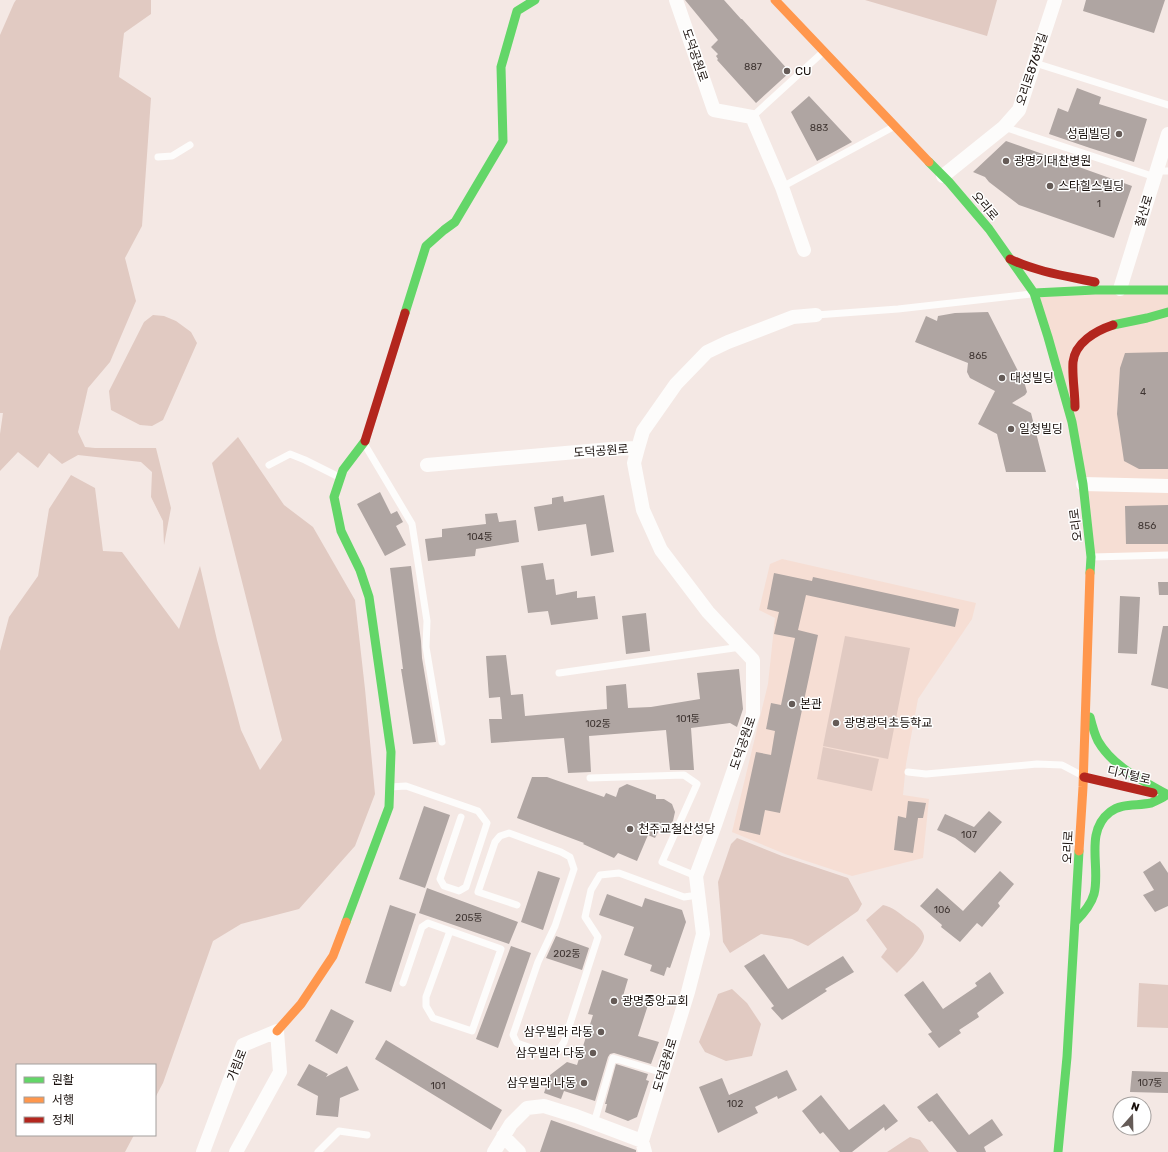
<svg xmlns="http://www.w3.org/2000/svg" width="1168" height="1152" font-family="Rubik,'Noto Sans KR',sans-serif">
	<rect width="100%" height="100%" fill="#f4e8e4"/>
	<path fill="#f6ded4" d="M1168,289v267l-77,1 -8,-73 -49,-191z
		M782,559l194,44 -4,16 -54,80 -12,65 -3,31 26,4 -6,59 -71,18 -67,-22 -53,-22 36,-148 7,-66 -16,-8 11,-46z"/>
	<path fill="#e1cac2" d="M16,0h135v14l-27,19 -5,44 32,21 -9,128 -17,32 11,43 -26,61 -22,26 -10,44 7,15 10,1h61l15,60 -7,37 -1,-24 -12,-24 1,-25 -11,-10 -63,-7 -16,9 -13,-11 -11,15 -20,-16 -18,19v-37l3,-21h-3v-378l14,-32z
		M865,0h132l-10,36z
		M153,315l11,1 12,5 15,11 6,11 -34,77 -11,6 -12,-1 -29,-15 -2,-19 35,-69z
		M238,437l46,68 29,22 42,73 10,89 10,105 -20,52 -56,63 -58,15 -28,17 -50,142 -8,15v-33h-138v70h117l-9,17h-125v-501l9,-34 29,-41 11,-67 22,-34 24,13 8,63 19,1 57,77 21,-63 17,74 24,90 19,40 22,-30 -70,-277z
		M845,636l65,12 -22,111 -65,-13z
		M823,747l56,12 -7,32 -55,-12z
		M737,838l45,18 66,22 14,26 -4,7 -50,35 -16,-7 -31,-5 -31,19 -7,-11 -5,-60 13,-38z
		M883,905c10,2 16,8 24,14 5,3 16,10 17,17 1,10 -20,30 -27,37l-16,-16 6,-8 -21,-29z
		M1139,983l29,2v43l-31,-1z
		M732,989l15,14 14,21 -9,32 -26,5 -21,-9 -6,-10 19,-48z
		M910,1137l10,3 9,12h-42z"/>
	<path fill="#afa5a2" d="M685,0h39l17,19h1l48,53 -34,31 -39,-43 1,-1 -2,-3 2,-2 -7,-7 7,-7z
		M1086,0h79l-11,33 -71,-22z
		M1077,88l24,9 -2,7 48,15 -13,43 -44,-14 -41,-14 9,-26 10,4z
		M809,96l43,46 -35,19 -26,-49z
		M1006,141l126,45 -18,52 -95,-33 -30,-23 -4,-5 -12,-5z
		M988,312l30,59 4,3 5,18 -2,3 -13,8 19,10 15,59h-40l-9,-38 -19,-10 17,-33 -25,-13 -3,-6 1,-9 -53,-21 11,-26 11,5 1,-5 17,-3z
		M1168,352v117h-29l-15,-8 -7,-47 3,-46 5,-15z
		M380,492l11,22 6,-3 6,11 -7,4 10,19 -21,11 -28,-52z
		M604,495l10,57 -23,4 -5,-32 -48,7 -4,-24 18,-3v-6l11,-2 1,6z
		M1168,505v39h-42l-1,-38z
		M497,513l2,9 17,-2 3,22 -43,7 -1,7 -47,5 -3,-22 17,-2v-8l44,-5 -1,-10z
		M543,563l3,17 8,-1 2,16 21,-4v7l18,-2 3,23 -47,6 -3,-14 -20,2 -7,-47z
		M411,566l10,75 1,17 14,84 -23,2 -12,-75h2l-13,-101z
		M774,573l38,8 1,-4 146,32 -4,18 -149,-32 -8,35 20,5 -38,178 -15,-3 -5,25 -21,-5 17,-78 15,3 4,-24 -9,-2 5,-26 10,2 14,-67 -21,-4 5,-22 -12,-3z
		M1158,582h10v13h-9z
		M1120,596l20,1 -3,57 -19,-1z
		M646,613l4,38 -24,3 -4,-38z
		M1163,626h5v63l-17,-4z
		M506,655l5,40 12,-1 2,22 82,-7 -1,-23 20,-2 2,24 23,-1 49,-8 -3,-26 42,-4 4,40 -6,18 -7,-4 -39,5 3,42h-24l-4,-40 -77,6 2,36 -23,1 -4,-35 -73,5 -2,-24h13l-2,-22 -11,1 -3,-42z
		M532,777h15l57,20 2,-4 10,4 3,-9 8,-4 29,11v4h8l8,5 3,8 -2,9 -6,7 -8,2 -4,8 -7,-3 -11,26 -19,-8 -4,5 -31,-14 1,-1 -67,-25z
		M908,801l18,2 -3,15h-5l-5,35 -19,-3 4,-34 8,2z
		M424,806l26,9 -25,73 -26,-9z
		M989,811l13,11 -27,31 -20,-15 -18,-8 8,-16 29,13z
		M1160,861l8,12v33l-13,6 -12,-17 11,-5 -11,-18z
		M538,871l22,7 -17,52 -22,-8z
		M1000,871l14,13 -16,19 2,3 -18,21 -5,-4 -17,19 -19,-15 1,-2 -22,-19 17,-18 26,23z
		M427,888l91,34 -9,22 -90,-31z
		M607,894l35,13 3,-9 37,12 4,12 -16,46 -3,-1 -3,9 -14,-5 2,-6 -28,-10 10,-28 -35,-12z
		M390,905l26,9 -25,78 -26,-9z
		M556,936l33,12 -7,22 -36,-12z
		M511,946l20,7 -33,95 -22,-9z
		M764,954l24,35 55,-33 11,16 -29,17 2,2 -45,29 -11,-12 3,-2 -30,-40z
		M602,970l26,9 -5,17 25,9 -10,31 21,6 -8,22 -37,-11 -4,1 -2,3 -13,44 -31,-10 -3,8 -17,-6 6,-18 17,-13 10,3 16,-50 -5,-1z
		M990,972l14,21 -27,20 2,4 -20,13 2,3 -22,15 -11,-14 4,-2 -28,-37 19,-14 20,28 34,-23 -2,-3z
		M331,1009l23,12 -17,33 -22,-13z
		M386,1040l116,70 -11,20 -116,-71z
		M309,1064l19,10 -2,3 21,-11 12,24 -19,8 -2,19 -22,-2 2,-19 -21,-11z
		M616,1064l32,10 -2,6 3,1 -12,36 -9,4 -23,-9 2,-8h-2z
		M787,1070l10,20 -19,9 -1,-3 -22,11 3,6 -40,20 -19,-46 23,-9 7,17z
		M1132,1071l36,1v21l-38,-1z
		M937,1093l32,42 23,-16 11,16 -19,12 2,5h-29l-25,-31 -3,1 -12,-15z
		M821,1095l28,35 35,-26 14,17 -13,10 -1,-4 -32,25h-12l-17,-20 -3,2 -18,-23z
		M551,1120l85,30v2h-96z"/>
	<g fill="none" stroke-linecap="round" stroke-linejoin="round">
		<path stroke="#fdfcfb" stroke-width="7" d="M1035,63l133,42
			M752,117l71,-65
			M1004,127l151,50
			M158,157l14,-1 18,-11
			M1156,171h12
			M782,187l113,-61
			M816,315l82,-6 133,-15
			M365,445l47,79 15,97 -1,26 16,95
			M269,465l21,-11 15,6 34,17
			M1092,557l76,-2
			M559,673l182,-26
			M908,772l18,2 111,-10 25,1 19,10
			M590,778l94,-3 13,9 -35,78 34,14
			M390,787l16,-1 72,25 9,12 -21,64 -7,4 -15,-5 -4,-7 21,-62
			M517,905l-39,-13 17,-50 5,-6 9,-3 52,19 9,5 4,12 -19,57 -17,36 -25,73 4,8 29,10 12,-2 6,-9 34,-105 -13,-20 6,-27 9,-15 19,-2 65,24 14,-2
			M403,983l19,-56 6,-4 73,26 -29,82 -39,-13 -7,-12v-9l24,-66
			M594,1123l19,-65 50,15
			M318,1152l21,-21 28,4"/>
		<path stroke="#fdfcfb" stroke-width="14" d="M676,0l38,110 38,7 30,70 22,63
			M943,176l61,-49 15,-17 36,-110
			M1120,289l48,-155
			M638,448l5,-17 33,-47 31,-32 21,-10 65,-25 23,-2
			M427,465l184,-16 27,-1 -4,15 9,47 18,40 47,62 45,48v54l-38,111 -19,51 7,58 -15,58 -46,149 3,11
			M1083,484l85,2
			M503,1136l16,16
			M203,1152l40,-107 34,-14 3,41 -44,80
			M494,1152l17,-28 16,-16 17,-2 32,10 66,25"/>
		<path stroke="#63d668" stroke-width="9" d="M929,162l20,20 40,47 45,64 14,44 24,85 11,62 8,73 -1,16
			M1034,293l61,-3h73
			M405,313l21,-67 18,-16 11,-8 48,-81 -2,-74 16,-56 18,-11
			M1113,325l34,-7 21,-6
			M1090,717c2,8 4,16 8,24 15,26 44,39 70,54
			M346,922l43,-115 2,-55 -22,-155 -9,-27 -19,-39 -7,-34 9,-27 22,-29
			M1075,922c8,-8 16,-17 19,-28 7,-26 -10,-62 16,-82 11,-9 27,-6 41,-9 5,-2 10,-4 14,-7
			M1058,1152l9,-95 12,-206"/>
		<path stroke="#ff974d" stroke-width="9" d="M775,0l154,162
			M1079,851l4,-64 7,-214
			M277,1031l24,-27 32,-48 13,-34"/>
		<path stroke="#b3261e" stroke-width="9" d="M1010,259c27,13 56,17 85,23
			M1075,407c0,-15 -3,-30 -2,-45 2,-19 22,-31 40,-37
			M365,441l40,-128
			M1084,777l69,16"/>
	</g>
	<g fill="#655b57" stroke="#fff" stroke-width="1.5">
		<circle cx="787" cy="71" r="4"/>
		<circle cx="1119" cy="134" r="4"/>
		<circle cx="1006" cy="161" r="4"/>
		<circle cx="1050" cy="186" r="4"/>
		<circle cx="1002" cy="378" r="4"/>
		<circle cx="1011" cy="429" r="4"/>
		<circle cx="792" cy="704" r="4"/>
		<circle cx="836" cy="723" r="4"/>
		<circle cx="630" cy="829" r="4"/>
		<circle cx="614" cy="1001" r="4"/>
		<circle cx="601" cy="1032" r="4"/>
		<circle cx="593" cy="1053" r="4"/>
		<circle cx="584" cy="1083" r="4"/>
	</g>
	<g text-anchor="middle" stroke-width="3" stroke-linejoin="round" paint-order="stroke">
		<g font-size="10" fill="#3e3431">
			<text x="753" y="70">887</text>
			<text x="819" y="131">883</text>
			<text x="1099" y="207">1</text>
			<text x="978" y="359">865</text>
			<text x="1143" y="395">4</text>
			<text x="1147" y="529">856</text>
			<text x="480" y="540">104동</text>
			<text x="688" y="722">101동</text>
			<text x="598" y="727">102동</text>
			<text x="969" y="838">107</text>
			<text x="942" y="913">106</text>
			<text x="469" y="921">205동</text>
			<text x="567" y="957">202동</text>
			<text x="1150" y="1086">107동</text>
			<text x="438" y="1089">101</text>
			<text x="735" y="1107">102</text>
		</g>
		<g font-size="12" fill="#180f0b" stroke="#fff">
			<text transform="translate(695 55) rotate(71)" y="4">도덕공원로</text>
			<text transform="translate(1032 69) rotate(-72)" y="4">오리로876번길</text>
			<text transform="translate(985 206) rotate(50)" y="4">오리로</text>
			<text transform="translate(1144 211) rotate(-73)" y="4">철산로</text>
			<text transform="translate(601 451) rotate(-4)" y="4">도덕공원로</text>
			<text transform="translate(1076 525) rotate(-97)" y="4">오리로</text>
			<text transform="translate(743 743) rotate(-71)" y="4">도덕공원로</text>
			<text transform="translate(1129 775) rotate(13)" y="4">디지털로</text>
			<text transform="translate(1068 847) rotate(-87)" y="4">오리로</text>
			<text transform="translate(237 1065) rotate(-68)" y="4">가림로</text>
			<text transform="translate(665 1065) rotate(-73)" y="4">도덕공원로</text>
		</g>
		<g font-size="12" fill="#180f0b" stroke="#fff" text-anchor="start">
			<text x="795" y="75">CU</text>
			<text x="1111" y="138" text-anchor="end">성림빌딩</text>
			<text x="1014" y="165">광명기대찬병원</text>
			<text x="1058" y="190">스타힐스빌딩</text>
			<text x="1010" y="382">대성빌딩</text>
			<text x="1019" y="433">일청빌딩</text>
			<text x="800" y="708">본관</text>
			<text x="844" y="727">광명광덕초등학교</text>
			<text x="638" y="833">천주교철산성당</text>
			<text x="622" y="1005">광명중앙교회</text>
			<text x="593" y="1036" text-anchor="end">삼우빌라 라동</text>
			<text x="585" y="1057" text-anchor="end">삼우빌라 다동</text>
			<text x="576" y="1087" text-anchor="end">삼우빌라 나동</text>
		</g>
	</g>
	<rect x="16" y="1064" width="140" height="72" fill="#ffffff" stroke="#a39f9d"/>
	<rect x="24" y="1077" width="20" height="6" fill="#63d668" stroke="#a39f9d"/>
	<text x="52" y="1084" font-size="12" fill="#180f0b">원활</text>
	<rect x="24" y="1097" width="20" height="6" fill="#ff974d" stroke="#a39f9d"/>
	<text x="52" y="1104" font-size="12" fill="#180f0b">서행</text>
	<rect x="24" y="1117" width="20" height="6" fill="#b3261e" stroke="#a39f9d"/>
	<text x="52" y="1124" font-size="12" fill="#180f0b">정체</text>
	<g transform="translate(1132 1116) rotate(20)"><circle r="19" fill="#ffffff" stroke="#a39f9d"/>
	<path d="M0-3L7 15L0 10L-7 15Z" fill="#655b57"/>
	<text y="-6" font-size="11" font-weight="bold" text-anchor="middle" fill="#180f0b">N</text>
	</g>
</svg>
